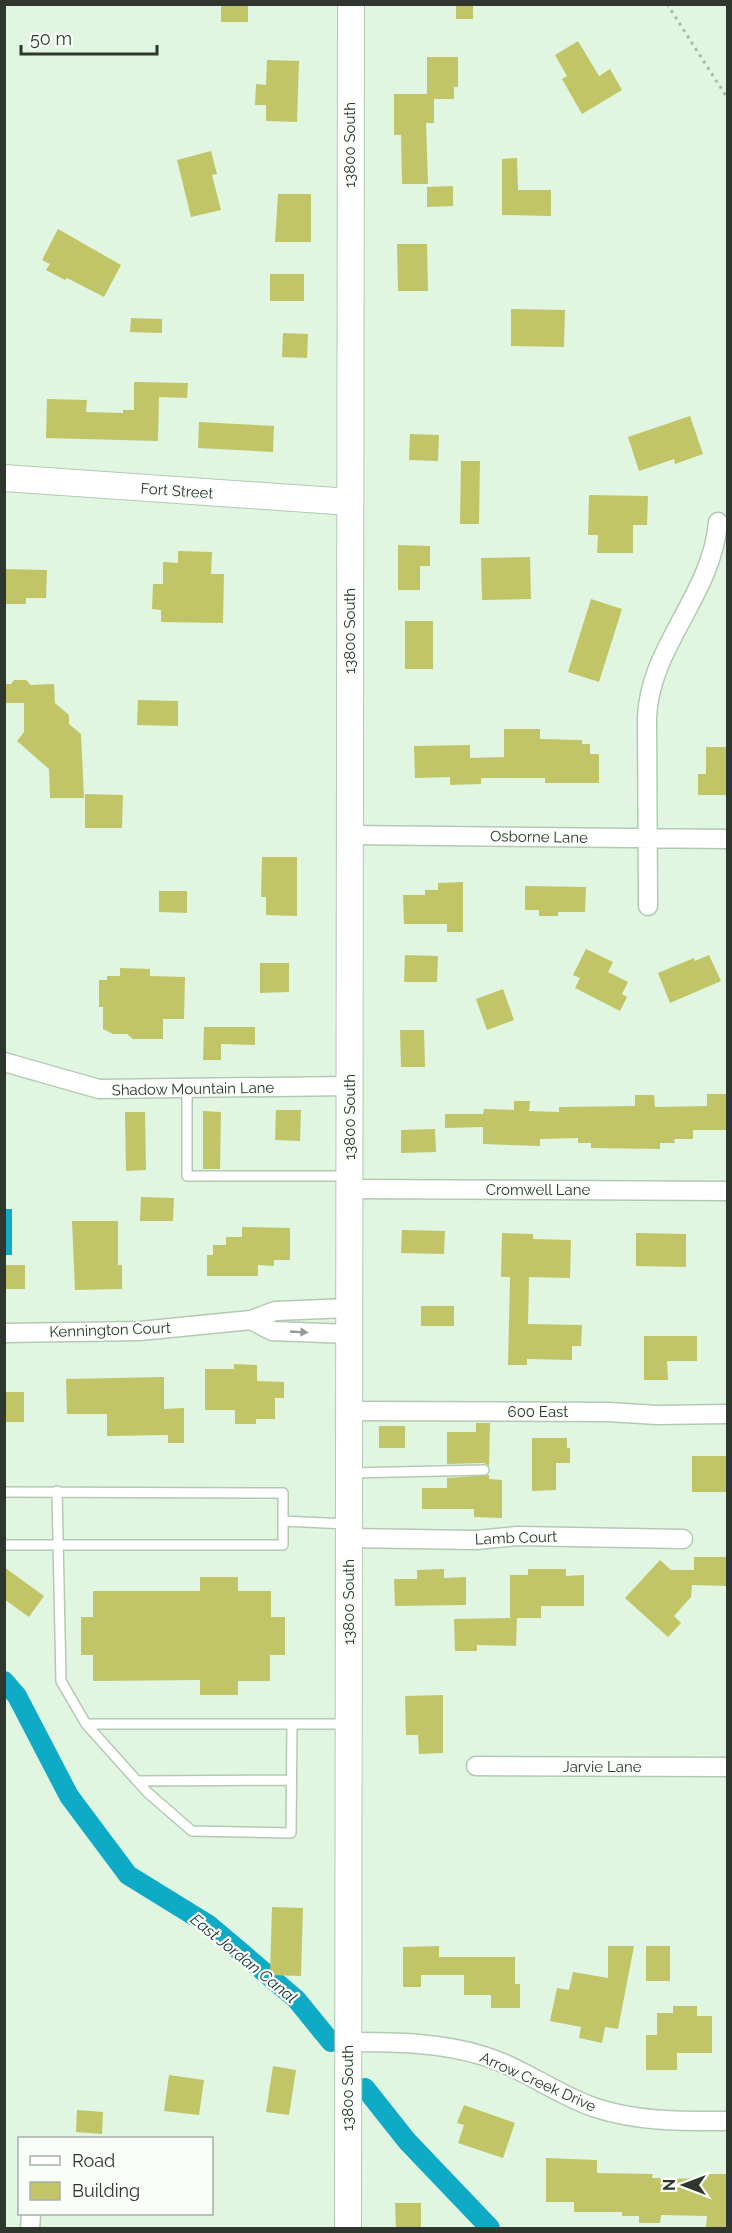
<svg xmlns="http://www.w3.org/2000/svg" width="732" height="2233" font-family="Raleway,sans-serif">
	<rect width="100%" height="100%" fill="#e0f6e1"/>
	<path fill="#0fabc6" d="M5,1209h7v46h-7z"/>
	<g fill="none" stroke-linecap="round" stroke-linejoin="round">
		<path stroke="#0fabc6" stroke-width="20" d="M4,1681l13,15 52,100 59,79 81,50 87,74 35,43
			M365,2088l42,53 83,87"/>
	</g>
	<path fill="#c1c567" d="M221,4h27v18h-27z
		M456,4h17v15h-17z
		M578,41l21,35 11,-7 12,21 -40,24 -20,-35 5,-3 -12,-21z
		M427,57h31v30h-4v12h-20v24h-8l2,61h-26l-1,-49h-7v-41h33z
		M267,60l32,1 -2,61 -31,-1v-16h-11l1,-21 10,1z
		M211,151l6,23 -5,1 9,35 -30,7 -14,-57z
		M517,158l1,32h33v26l-49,-1v-56z
		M453,186v20l-26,1v-20z
		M278,194h33v48h-36z
		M58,229l63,36 -17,32 -37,-19 -2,2 -19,-10 4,-6 -8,-4z
		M397,244h30l1,47h-30z
		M270,274h34v27h-34z
		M511,309l54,1 -1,37 -53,-1z
		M131,318l31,1v14l-32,-1z
		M283,333l25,1 -1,24 -25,-1z
		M134,382l54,1 -1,15 -28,-1 -1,44 -112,-3 1,-39 40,1 -1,12 37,1v-3h11z
		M690,416l13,38 -28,10 -1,-5 -35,12 -11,-34z
		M199,422l75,4 -1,26 -75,-4z
		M410,434l29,1 -1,26 -29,-1z
		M461,461h19l-1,63h-19z
		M589,495l59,1 -1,29h-14v28h-36l1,-18h-10z
		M398,545l32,1v20h-10v24h-22z
		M178,551l34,1 -1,22h13l-1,49 -62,-1v-12l-9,-1 1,-25h10v-22l15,1z
		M530,557l1,42 -49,1 -1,-42z
		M4,569l43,1 -1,28h-20v6h-22z
		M591,599l31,10 -23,73 -31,-10z
		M405,621h28v48h-28z
		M14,680h12l5,5 23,-1 1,19 14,12v9l12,10 3,64h-34l-1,-29 -32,-28 7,-9v-29h-20v-19h7z
		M138,700l40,1v25l-41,-1z
		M504,729h36v10l42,1v4h8v10h9v29h-54v-5h-64v6l-31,1v-8l-35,1 -1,-32 56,-1v13l34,-1z
		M706,747h22v48h-30v-21h8z
		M85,794l38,1 -1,33h-37z
		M262,857h35v59l-31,-1v-18h-5z
		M463,882v50h-16v-8h-43l-1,-29h22v-5h13v-7z
		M525,886l61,1 -1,25h-27v4h-19v-6h-14z
		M159,891h28v22l-28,-1z
		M586,949l27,13 -5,10 20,10 -6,12 5,3 -7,14 -45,-23 5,-10 -7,-3z
		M405,955l33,1 -1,26h-33z
		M709,955l12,26 -51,22 -12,-30 36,-15 1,3z
		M260,963h29v29l-29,1z
		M120,968l30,1v7l35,1 -1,42h-21v20h-30l-6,-5h-14l-10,-5v-22h-4v-27h8v-4h13z
		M503,989l11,31 -27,10 -11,-31z
		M204,1027h51v18l-34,-1v16h-18z
		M400,1030h24l1,37h-24z
		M707,1094h21v36h-35v9h-19l1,4h-15v6l-69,-1v-5h-13v-5l-38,1v7l-57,-2v-17l-38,1v-14h38l1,-5 30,1v-9h16l-1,10 30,1v-5l76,-1v-11h19l1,12 52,-1z
		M276,1110h25l-1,31 -25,-1z
		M203,1111l18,1 -1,57h-17z
		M125,1112h20l1,58 -20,1z
		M435,1129l1,23 -35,1v-23z
		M141,1197l33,1 -1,23h-33z
		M72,1221h46v44h4v24l-47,1z
		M242,1227l48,1v32h-16v6l-16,-1v11h-51v-21h6v-10h13v-8h16z
		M402,1230l43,1 -1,23 -43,-1z
		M502,1233l31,1v5l38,1 -1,38 -41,-1 -1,47 54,1 -1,21h-9v14l-45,-1v6h-19l2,-88h-9z
		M636,1233l50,1v33l-50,-1z
		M4,1265h21v24h-21z
		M421,1306h33v20h-33z
		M644,1336h53v25h-30l1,19h-24z
		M234,1364l23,1v16l27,1v16h-9v21h-19v5h-21v-14h-30v-41h29z
		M164,1377v32l20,-1v35h-16v-8l-61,1v-22h-40l-1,-35z
		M4,1392h20v30h-20z
		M476,1423h14l-1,43 -5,-3 -37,1v-32h29z
		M379,1426h26v22h-26z
		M532,1438h35v10h3v15h-14v27l-24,1z
		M692,1456h36v36h-36z
		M489,1475v4l13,1v38l-28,-1v-8h-52v-21h25v-10z
		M694,1557h34v29l-36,-1 -1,12 -17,19 7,7 -13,14 -43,-39 35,-38 11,10h23z
		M4,1567l40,29 -15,21 -25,-18z
		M444,1569v9l22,-1v28l-71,1 -1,-27h23v-9z
		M528,1569h38v7l18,-1v31h-43v12h-31v-43h18z
		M200,1577h38v14h33v26h14v38h-15v26h-32v14h-38v-15l-107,1v-26h-12v-38h12v-26h107z
		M517,1618l-1,28 -39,-1v6h-22l-1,-32z
		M443,1695v58l-24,1 -1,-19h-12l-1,-39z
		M272,1907l31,1 -2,68 -31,-1z
		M439,1946v11h76v27h5v24h-29v-13h-27v-20h-43v12h-18v-40z
		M608,1946h26l-16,83 -13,-2 -3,16 -23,-5 2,-11 -31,-6 7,-33 12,2 4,-18 35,6z
		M646,1946h24v35h-24z
		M673,2006h24v10h15v37h-35v17h-31v-35h11v-22h16z
		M273,2066l23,4 -7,45 -23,-3z
		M169,2075l35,5 -5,35 -35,-4z
		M464,2105l51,18 -12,35 -45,-15 6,-18 -7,-2z
		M77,2110l26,2 -1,22 -26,-2z
		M546,2158l51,2v13l56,1 -1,4 55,1v-5h21v54h-22l1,-12 -46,-1 -1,8h-21v-7h-17v-4h-48v-10h-28z
		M395,2203h26v26h-25z"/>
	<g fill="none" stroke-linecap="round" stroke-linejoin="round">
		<defs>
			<path id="lane" d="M187,1090v86h160
				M351,1473l133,-3
				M57,1491l4,190 25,43 61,68 45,39 99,2 1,-109
				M4,1492l279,1v52h-279
				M283,1521l64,3
				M86,1724h262
				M137,1781l154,-1"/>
			<path id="street" d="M350,835l378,4
				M648,906l-1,-189c3,-71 65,-122 71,-195
				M4,1062l95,27 251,-3
				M349,1189l379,2
				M251,1320l21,11 77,3
				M4,1333l136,-2 111,-11 24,-9 74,-3
				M349,1411l259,1 49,3 71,-1
				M349,1538l127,2 41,-4 166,3
				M476,1766l252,1
				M348,2042c46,0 91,0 136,14 39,12 73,39 112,52 43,14 87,13 132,13
				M30,2228l1,-14"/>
			<path id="secondary" d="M4,478l346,24
				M348,2228l3,-2224"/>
		</defs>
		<use href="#lane" stroke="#b4c9b4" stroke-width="12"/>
		<use href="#street" stroke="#b4c9b4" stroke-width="21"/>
		<use href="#secondary" stroke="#b4c9b4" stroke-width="28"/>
		<path stroke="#a9bbaa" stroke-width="3" stroke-dasharray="3 4.5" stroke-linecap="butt" d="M667,4l61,95"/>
		<use href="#lane" stroke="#fff" stroke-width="9"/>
		<use href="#street" stroke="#fff" stroke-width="18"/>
		<use href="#secondary" stroke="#fff" stroke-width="26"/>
	</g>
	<defs><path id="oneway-solid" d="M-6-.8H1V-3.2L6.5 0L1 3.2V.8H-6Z" transform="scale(1.5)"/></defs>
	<use fill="#969a96" href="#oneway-solid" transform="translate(299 1332) rotate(3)"/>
	<g text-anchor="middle" stroke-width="4.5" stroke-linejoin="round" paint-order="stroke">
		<g font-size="15" fill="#2e362e" stroke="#f9fef9">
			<text transform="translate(350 145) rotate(-90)" y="5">13800 South</text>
			<text transform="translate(177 491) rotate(4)" y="5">Fort Street</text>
			<text transform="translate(350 631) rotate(-90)" y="5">13800 South</text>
			<text transform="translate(539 837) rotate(1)" y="5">Osborne Lane</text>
			<text transform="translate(193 1089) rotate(-1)" y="5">Shadow Mountain Lane</text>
			<text transform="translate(350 1117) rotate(-90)" y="5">13800 South</text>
			<text x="538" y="1195">Cromwell Lane</text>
			<text transform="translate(110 1330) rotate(-2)" y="5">Kennington Court</text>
			<text x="538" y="1417">600 East</text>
			<text transform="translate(516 1538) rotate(-2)" y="5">Lamb Court</text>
			<text transform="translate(349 1602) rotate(-90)" y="5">13800 South</text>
			<text x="602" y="1772">Jarvie Lane</text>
			<text transform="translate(538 2082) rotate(24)" y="5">Arrow Creek Drive</text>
			<text transform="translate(348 2088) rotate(-90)" y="5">13800 South</text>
		</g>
		<g font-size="16" font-style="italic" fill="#1a3036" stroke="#f9fef9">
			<text transform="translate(244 1958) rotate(39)" y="6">East Jordan Canal</text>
		</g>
	</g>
	<rect width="732" height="2233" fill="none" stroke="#2e362e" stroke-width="12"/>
	<rect x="18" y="2137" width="195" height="78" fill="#f9fef9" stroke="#a8aea8" stroke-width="1.5"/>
	<rect x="30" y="2156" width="30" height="9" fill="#ffffff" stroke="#a8aea8" stroke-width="1.5"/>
	<text x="72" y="2167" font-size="18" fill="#2e362e">Road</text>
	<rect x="30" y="2182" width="30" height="18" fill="#c1c567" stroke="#a8aea8" stroke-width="1.5"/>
	<text x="72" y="2197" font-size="18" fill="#2e362e">Building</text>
	<g transform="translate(684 2185) rotate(270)" stroke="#f9fef9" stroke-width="4.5" paint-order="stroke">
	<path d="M0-4.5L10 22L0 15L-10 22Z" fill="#2e362e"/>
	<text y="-9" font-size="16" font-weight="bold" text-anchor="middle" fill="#2e362e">N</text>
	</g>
	<path d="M21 45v9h136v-9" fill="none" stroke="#2e362e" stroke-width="3"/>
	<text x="30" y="45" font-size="18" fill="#2e362e" stroke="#f9fef9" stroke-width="4.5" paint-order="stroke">50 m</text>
</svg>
